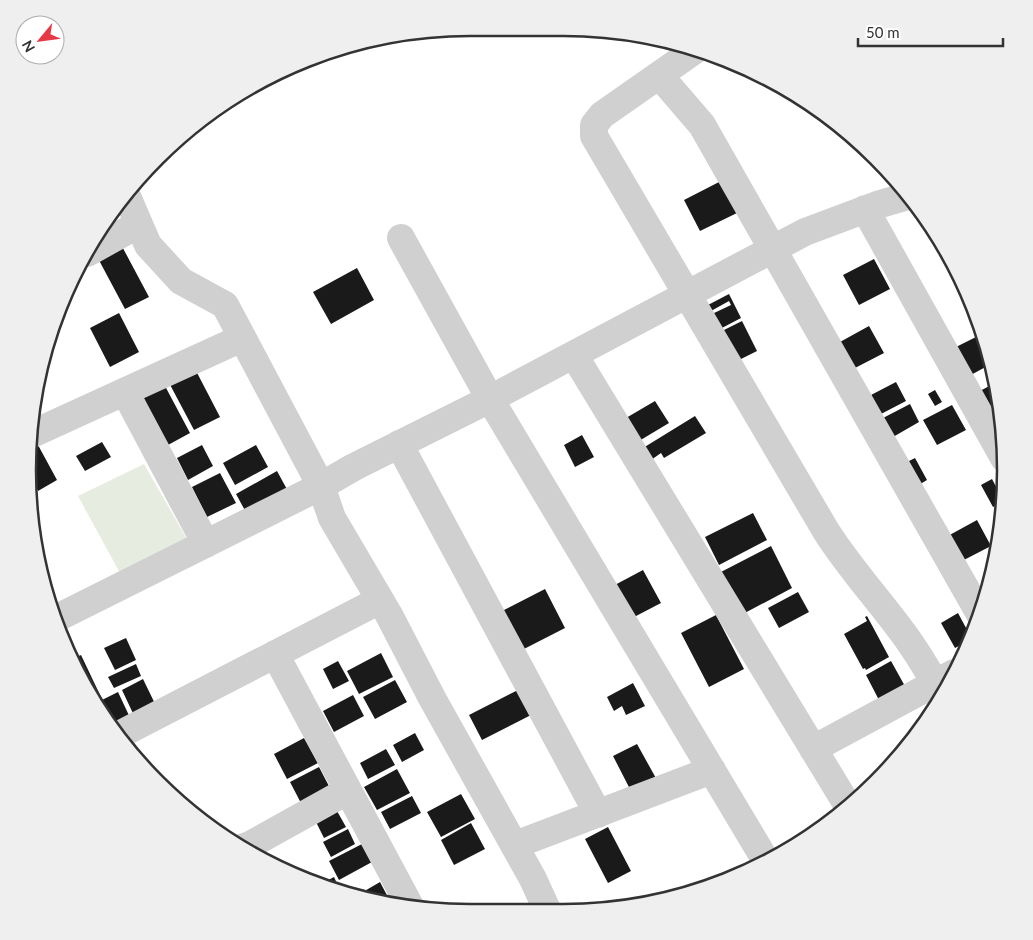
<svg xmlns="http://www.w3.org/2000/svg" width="1033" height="940" font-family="Lato,sans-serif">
	<rect width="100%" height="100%" fill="#fff"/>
	<path fill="#e6ecdf" d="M144,464l44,77 -68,32 -42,-77z"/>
	<path fill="#1a1a1a" d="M721,181l16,32 -37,18 -16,-31z
		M117,237l32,60 -24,12 -32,-60z
		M874,259l16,30 -31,16 -16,-30z
		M357,268l17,32 -43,24 -18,-32z
		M729,294l12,24 -21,11 -8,-15 19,-9 -2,-4 -18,10 -3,-6z
		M119,313l20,39 -29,15 -20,-39z
		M742,321l15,30 -20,10 -15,-30z
		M869,326l15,27 -29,15 -15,-26z
		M982,334l9,30 -22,12 -15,-28z
		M193,365l27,52 -26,13 -27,-51z
		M896,382l10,19 -25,13 -10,-19z
		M997,382l1,12 -4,-8 -5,3 10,18 1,6 -10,5 -14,-25z
		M165,386l25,47 -22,12 -25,-48z
		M935,390l7,12 -7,4 -7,-12z
		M655,401l14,22 -30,18 -13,-23z
		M910,404l9,18 -26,15 -10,-19z
		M952,405l14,25 -29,15 -14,-25z
		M695,416l11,17 -42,25 -3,-5 -10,7 -8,-12z
		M582,435l12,22 -19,10 -11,-22z
		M102,442l9,15 -26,14 -9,-15z
		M38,445l19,35 -19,11 -10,-21 2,-20z
		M202,445l11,21 -25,14 -11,-22z
		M256,445l12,22 -33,18 -12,-22z
		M915,458l12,22 -10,6 -12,-23z
		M277,471l12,22 -41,23 -12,-22z
		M220,473l16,30 -29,14 -15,-30z
		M992,479l11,21 -1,2 -9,5 -12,-22z
		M753,513l14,27 -48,25 -14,-28z
		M977,520l14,26 -31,16 -14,-25z
		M771,546l21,42 -51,27 -22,-42z
		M643,570l18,33 -48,25 -17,-33z
		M545,589l20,39 -43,22 -20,-39z
		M798,592l11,20 -30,16 -11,-20z
		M958,613l14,26 -17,9 -14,-25z
		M716,615l28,54 -35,18 -28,-54z
		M867,616l22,41 -23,13 -1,-2 -2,1 -19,-35 23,-13 -2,-4z
		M126,638l10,22 -21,10 -11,-22z
		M381,653l12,24 -34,17 -12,-23z
		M81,655l20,42 -5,3 -24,-41z
		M338,661l11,20 -16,8 -10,-20z
		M891,661l15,27 -26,14 -14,-27z
		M136,664l5,12 -27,12 -6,-11z
		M143,679l17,35 -22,10 -16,-34z
		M395,680l12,22 -32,17 -12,-22z
		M633,683l12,23 -19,9 -4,-9 -8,5 -7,-14z
		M518,690l13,25 -49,25 -13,-25z
		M118,692l15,32 -16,8 -15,-32z
		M353,695l11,21 -30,16 -11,-21z
		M415,733l9,17 -22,12 -9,-17z
		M304,738l14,25 -31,16 -13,-25z
		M637,744l20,36 -25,13 -19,-37z
		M386,749l9,16 -27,14 -8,-16z
		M319,767l12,23 -29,15 -12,-23z
		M397,769l13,24 -33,17 -13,-23z
		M461,794l14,25 -34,18 -14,-25z
		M412,796l9,17 -31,16 -9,-17z
		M337,811l9,16 -22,11 -8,-16z
		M471,823l14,26 -31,16 -13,-25z
		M608,827l23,44 -23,12 -23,-44z
		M348,829l7,15 -24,13 -8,-15z
		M362,844l10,18 -33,18 -10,-19z
		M334,877l7,15 -22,-7z
		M380,882l10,19 -3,2 -31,-7z"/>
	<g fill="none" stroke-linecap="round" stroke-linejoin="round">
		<path stroke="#d0d0d0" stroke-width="28" d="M695,50l-93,65 -8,10v11l232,395c36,57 88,103 115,166
			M659,75l43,50 278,489
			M865,209l139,249
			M401,238l89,161 276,462
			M87,253l52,-29
			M574,355l274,451
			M125,392l81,152
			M32,434l210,-96
			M399,444l199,370
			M55,619l266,-133 -96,-181 -44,-24 -33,-36 -22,-51
			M275,654l136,254
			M117,736l263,-136
			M813,749l141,-76
			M515,845l197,-75
			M241,848l9,-3 97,-54
			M548,912l-15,-33 -101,-181 -43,-83 -57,-97 -11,-32 33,-19 136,-68 315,-167 72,-27 31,-9"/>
	</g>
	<path d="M0 0H1033V940H0ZM470 36H563A434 434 0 0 1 997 470V470A434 434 0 0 1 563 904H470A434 434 0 0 1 36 470V470A434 434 0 0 1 470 36Z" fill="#efefef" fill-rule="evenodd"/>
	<path fill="none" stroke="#333" stroke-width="2.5" d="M470 36H563A434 434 0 0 1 997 470V470A434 434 0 0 1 563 904H470A434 434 0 0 1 36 470V470A434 434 0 0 1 470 36Z"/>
	<g transform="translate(40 40) rotate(241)"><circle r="24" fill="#ffffff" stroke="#adadad"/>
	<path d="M0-4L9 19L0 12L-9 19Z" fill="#e63946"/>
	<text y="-8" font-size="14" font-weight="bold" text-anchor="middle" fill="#333333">N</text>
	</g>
	<path d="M858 38v8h145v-8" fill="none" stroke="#333333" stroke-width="2.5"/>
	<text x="866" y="38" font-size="15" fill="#333333" stroke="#ffffff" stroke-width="4" paint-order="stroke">50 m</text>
</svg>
